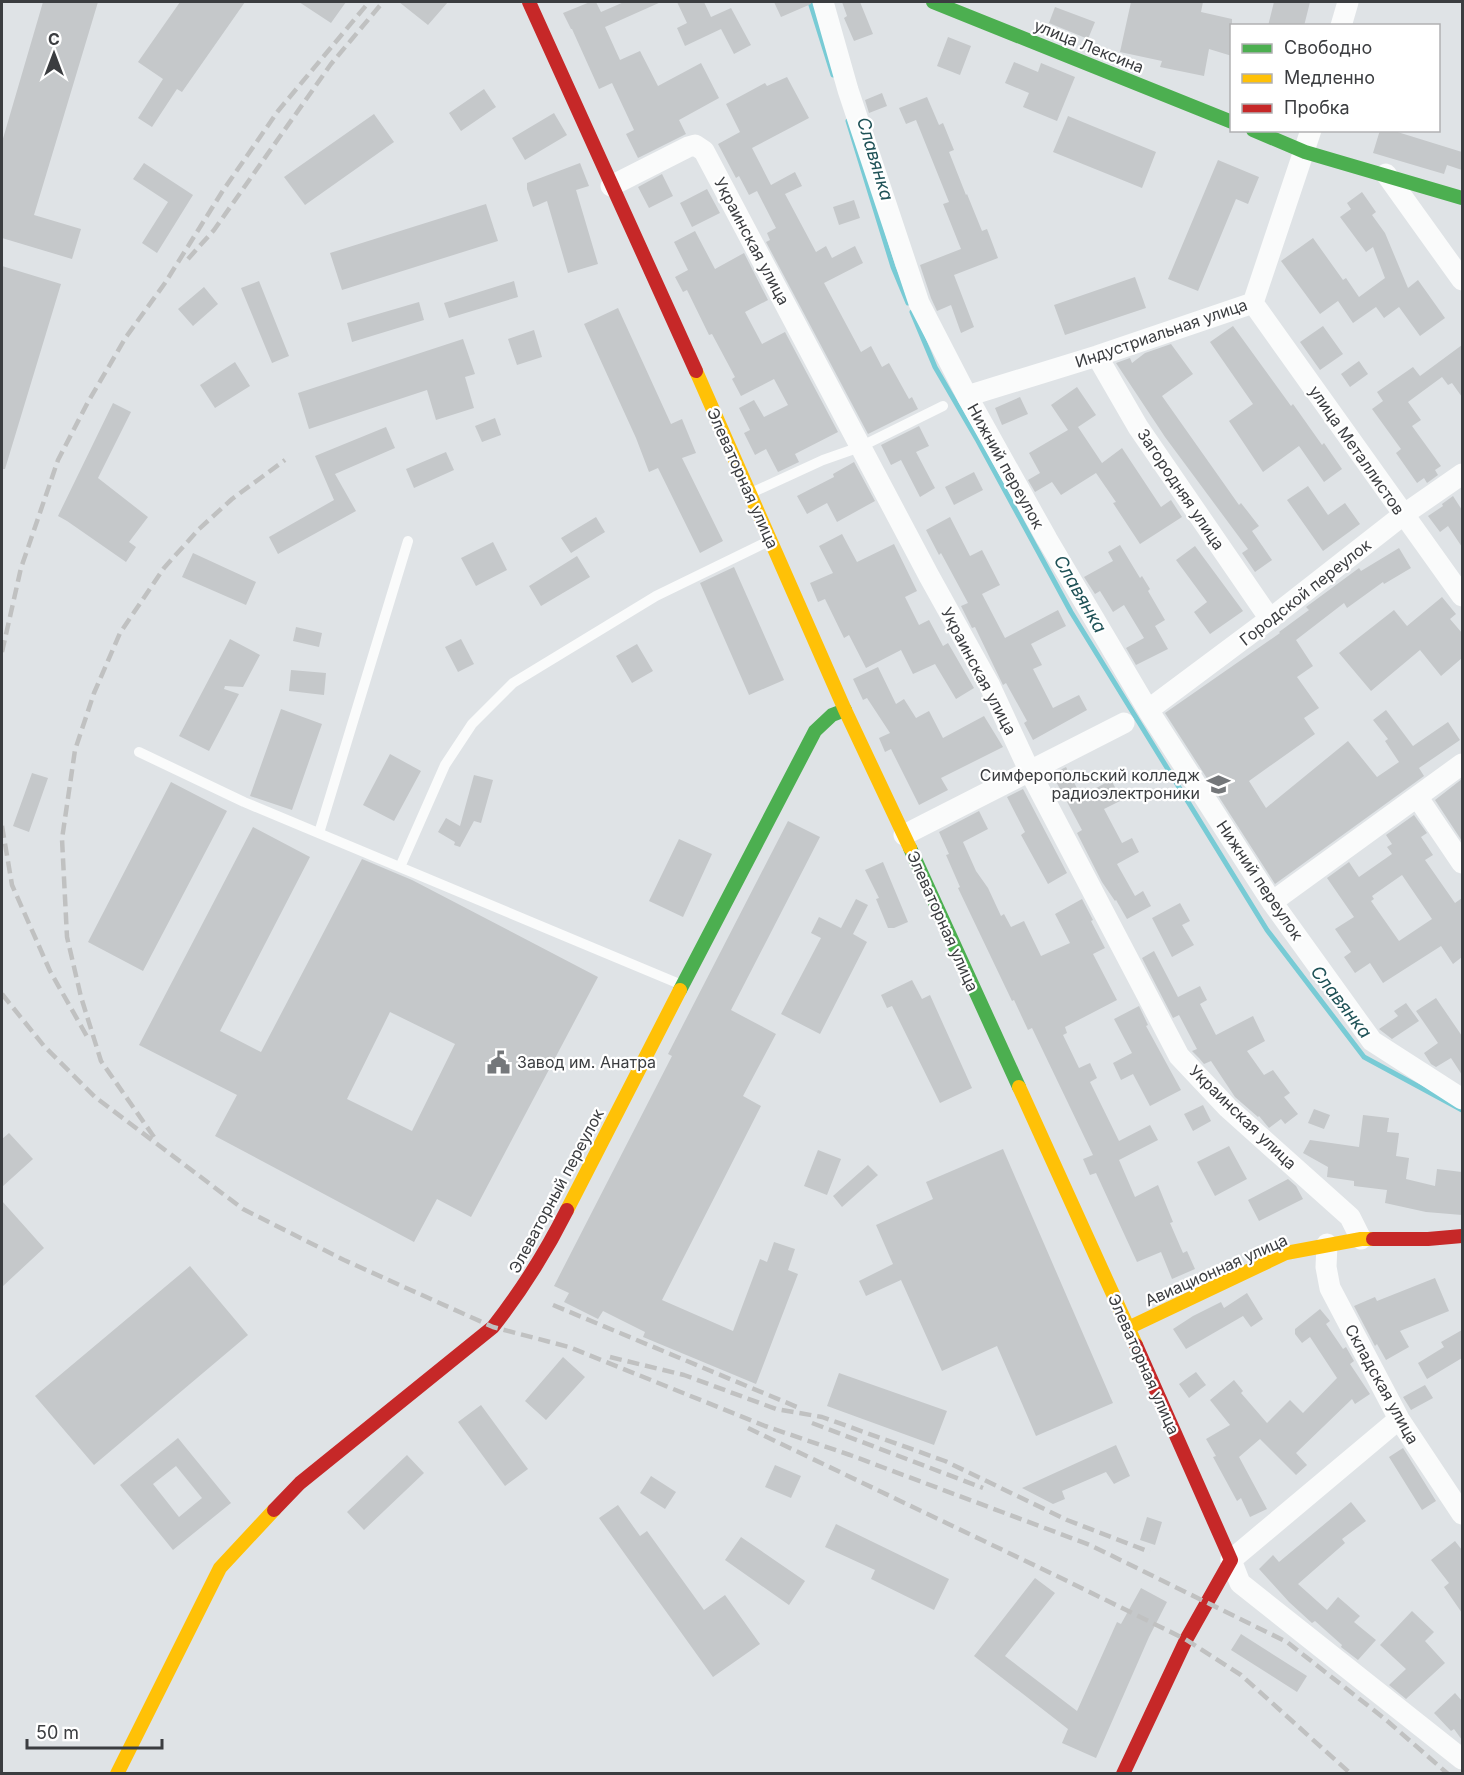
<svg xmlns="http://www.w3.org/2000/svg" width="1464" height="1775" font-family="Inter,sans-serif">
	<rect width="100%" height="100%" fill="#dfe3e6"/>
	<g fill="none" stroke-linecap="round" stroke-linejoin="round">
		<path stroke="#78cbd5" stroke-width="5" d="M810,2l23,73
			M848,121l45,146 15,36
			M912,312l23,55 43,74 93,171 196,318 97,127 98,53"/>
	</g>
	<path fill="#c5c8ca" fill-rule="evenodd" d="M43,2h55l-64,213 47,14 -9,30 -70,-21v-96z
		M180,2h65l-63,90 -5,-3 -25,38 -14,-9 25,-39 -25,-17z
		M299,2h47l-15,21z
		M399,2h49l-20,23z
		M590,2h6l5,10 23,-10h37l-56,25 15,33 20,-9 18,35 43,-23 18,35 -40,22 7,14 -48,24 -12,-24 8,-4 -22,-47 -13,6 -27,-60h-1l-8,-16z
		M677,2h27l7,15 20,-9 20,37 -17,9 -13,-25 -36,17 -8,-18 10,-5z
		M774,2h37v2l-30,13z
		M842,2h18l13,32 -19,7 -10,-23 3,-2z
		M1131,2h72l-2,10 31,7v37l-23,-7 -5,27 -44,-9 2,-6 -42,-9z
		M1274,2h36l-6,24h-36z
		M1055,7l40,15 -7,17 -39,-16z
		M948,37l23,9 -11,29 -23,-9z
		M1014,62l24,10 3,-9 34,14 -18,44 -34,-14 6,-14 -24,-10z
		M787,77l22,41 -57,30 19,37 24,-13 7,14 -17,8 31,58 10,-6 6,12 23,-12 8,17 -39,20 37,69 10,-6 11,21 7,-4 20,36 3,-2 6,12 -50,25 -102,-192 4,-2 -3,-7 9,-5 -19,-37 -8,4 -10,-19 -3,2 -18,-34 22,-12 -14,-28 39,-21 2,3z
		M484,89l12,18 -35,24 -12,-18z
		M882,93l5,13 -18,7 -4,-13z
		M927,97l12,28 4,-2 11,27 -5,2 17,43 1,-1 15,37 5,-2 11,29 -44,17 20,52 -13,6 -10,-28 -14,6 -6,-13 -11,-33 41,-16 -18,-45 6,-2 -33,-82 -10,4 -7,-16z
		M554,113l13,22 -42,25 -13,-22z
		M374,114l20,28 -89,63 -21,-28z
		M1068,116l88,36 -14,36 -89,-36z
		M1380,130h11l71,22v18l-15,-5 -3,9 -71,-21z
		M1218,160l41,17 -11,27 -12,-5 -38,92 -30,-12z
		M144,163l49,32 -36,58 -15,-10 26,-41 -35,-23z
		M580,163l9,23 -13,4 22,74 -30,9 -21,-72 -14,6 -6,-18v-6z
		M662,174l11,22 -24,12 -11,-21z
		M707,189l13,24 -28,14 -12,-24z
		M1362,192l14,20 -4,3 13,18 23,55 10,-8 27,38 -25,18 -21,-29 -15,11 -8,-11 -23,16 -15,-22 -18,13 -39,-53 32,-23 30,42 3,-2 13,19 26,-19 -12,-31 -7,5 -26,-35 11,-8 -4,-6z
		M854,200l6,18 -21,7 -6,-18z
		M486,204l12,37 -156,49 -12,-37z
		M695,231l20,38 29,-16 24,47 -23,12 17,32 23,-12 53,100 -43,22 4,8 -21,10 -12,-23 -11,6 -11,-22 6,-3 -11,-22 15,-8 10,17 24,-12 -14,-26 -33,17 -9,-17 3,-2 -23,-43 -3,1 -22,-45 -4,2 -8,-15 13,-7 -14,-28z
		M2,266l59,18 -56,185h-3z
		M1135,277l11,31 -81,27 -11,-30z
		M259,281l30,75 -17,7 -31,-75z
		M514,281l4,16 -69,21 -5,-15z
		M204,287l14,17 -25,22 -15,-17z
		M419,302l5,18 -72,22 -5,-19z
		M618,308l53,116 11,-5 14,34 -14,5 41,83 -23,12 -42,-85 -9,4 -13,-34 -52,-114z
		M1233,326l58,80 2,-2 29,41 2,-2 18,26 -18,13 -25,-36 -36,26 -34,-51 24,-17 -43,-62z
		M1323,326l20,28 -23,16 -20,-28z
		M534,330l8,27 -25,8 -9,-26z
		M463,339l12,35 -10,3 9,31 -38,12 -9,-30 -118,39 -11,-36z
		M1171,344l22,30 -31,22 77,109 2,-2 18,23 -7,5 20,29 -17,12 -13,-19 6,-4 -83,-112 -49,-74 14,-5 2,5 13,-10z
		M1462,345v52l-10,-14 -4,2 -6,-8 -34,25 13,18 -9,6 29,40 -6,4 3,5 -11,8 -3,-5 -7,5 -21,-30 5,-4 -29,-40 11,-8 -6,-9 36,-25 7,9z
		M1359,361l9,13 -18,13 -9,-13z
		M235,362l15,24 -35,22 -15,-23z
		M1077,387l19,28 -18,12 24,36 20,-15 39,59 10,-7 11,17 -42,27 -27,-41 3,-1 -20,-29 -35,22 -9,-13 -17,10 -7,-12 12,-7 -11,-20 39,-23 -17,-25z
		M1020,397l8,17 -26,11 -7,-17z
		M113,403l18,9 -33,66 50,39 -19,25 7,5 -10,15 -59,-41 -9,-5z
		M495,418l6,17 -19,7 -7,-16z
		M919,426l10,20 -13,6 19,36 -15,9 -19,-37 -10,5 -10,-20z
		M386,427l9,21 -60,26 21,37 -78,43 -9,-17 65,-37 -19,-44z
		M446,452l8,18 -40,18 -8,-19z
		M854,462l21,39 -38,21 -10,-19 -20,11 -10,-18 37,-19 -1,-3z
		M974,472l9,18 -29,15 -9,-18z
		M1308,486l20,29 17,-12 15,21 -37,27 -36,-51z
		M1453,496l9,14v37l-14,-21 -8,6 -12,-16 15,-10 -1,-2z
		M596,517l9,15 -34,21 -10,-15z
		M950,517l20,39 12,-6 18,35 -18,9 23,44 53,-28 8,16 -35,18 11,21 -9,4 20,39 26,-13 8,15 -54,30 -9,-17 3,-2 -21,-38 -3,2 -28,-58 -3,1 -11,-22 7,-3 -27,-50 -2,2 -13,-25z
		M842,534l15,28 37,-18 23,47 -12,6 14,28 10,-5 14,26 5,-3 26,45 -18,11 -21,-35 -22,10 -12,-24 -35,18 -17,-33 -5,3 -19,-39 -7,3 -8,-19 23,-10 -14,-27z
		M493,542l14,28 -31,16 -15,-28z
		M1120,545l20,33 2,-2 8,13 -2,2 17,29 -10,6 13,23 -32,16 -10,-17 18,-10 -20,-33 -11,7 -13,-21 -5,3 -11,-17 29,-16 -5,-9z
		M1195,546l48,65 -33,23 -16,-22 13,-10 -31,-42z
		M1399,548l12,20 -27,16 -1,-2 -36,26 -3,-5 -48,37 17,26 -16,11 22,31 -15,10 11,16 -66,47 17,27 82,-67 29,36 22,-15 -14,-21 3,-2 -15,-19 13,-10 27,36 35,-24 12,18 -41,28 5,8 -149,108 -110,-171 115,-80 -1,-1 30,-22 -3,-3 53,-39 2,3z
		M193,553l63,29 -10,23 -64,-28z
		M577,556l13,21 -49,29 -12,-20z
		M734,567l50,113 -35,15 -49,-112z
		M1442,597l14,17 -6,5 12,14v25l-21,18 -21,-26 -49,41 -32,-38 55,-43 13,16z
		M296,627l26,6 -3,14 -26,-6z
		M230,639l30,16 -17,32 -18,-1 -1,3 15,5 -30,57 -30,-15z
		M461,639l13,25 -16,8 -13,-25z
		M637,644l16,27 -21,12 -16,-27z
		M878,667l18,37 8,-5 12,19 13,-7 14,27 41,-22 19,31 -62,31 7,12 -29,15 -28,-56 -6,3 -6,-14 11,-5 -23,-35 -4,2 -10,-21z
		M291,670l35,3 -2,22 -35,-4z
		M281,709l41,15 -30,86 -42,-14z
		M390,754l31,17 -27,50 -31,-16z
		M1066,767l14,27 6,-3 1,2 24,-13 11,20 -18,9 18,34 10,-5 7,14 -22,12 18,32 8,-5 8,15 -24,13 -11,-19 -1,1 -13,-19 -25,-49 5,-3 -30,-56z
		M32,773l16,5 -19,54 -16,-6z
		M474,775l19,5 -12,43 -7,-2 -14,26 -6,-2 1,-3 -17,-10 8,-14 14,8z
		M1462,779v62l-27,-41z
		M171,782l56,29 -84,160 -55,-29z
		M1023,789l44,84 -19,11 -27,-49 4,-3 -18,-35z
		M979,811l9,18 -25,13 13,29 12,17 13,28 3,-2 7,13 13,-6 17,35 29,-13 -15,-29 27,-15 11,21 -2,1 14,27 -12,6 24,46 -52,27 2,6 -4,2 16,33 11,-5 7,15 -7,4 29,59 31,-16 8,15 -39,20 16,37 23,-12 15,37 -3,1 13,30 4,-2 8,18 -23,10 -11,-27 -24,10 -41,-89 -6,2 -7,-16 10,-4 -61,-127 -4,2 -14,-30 -2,1 -54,-113 2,-1 -14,-32 3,-1 -10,-22z
		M1414,815l13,18 -6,4 12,18 -8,5 30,43 7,-5v59l-9,7 -12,-18 -58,37 -13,-20 -15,10 -11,-16 7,-5 -16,-23 19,-12 -27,-39 22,-16 10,15 33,-23 -5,-7 5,-3 -6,-9zM1402,875l30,44 -33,22 -28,-40 3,-2 -2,-3z
		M788,821l32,16 -89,173 45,24 -33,62 18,10 -99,194 71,31 27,-72 7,3 7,-20 21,7 -7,21 10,4 -42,110 -113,-47 2,-5 -42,-21 -5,8 -34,-17 5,-9 -15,-7 118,-230 -4,-2z
		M253,827l57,30 -90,174 41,21 101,-193 50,21 186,97 -127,240 -34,-18 -23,43 -199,-106 22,-41 -98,-50zM390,1012l65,32 -43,87 -65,-32z
		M679,839l33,15 -29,63 -34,-16z
		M883,862l25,60 -14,6h-6l-12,-29 3,-1 -14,-28z
		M856,899l12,6 -15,29 14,8 -47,92 -39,-20 40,-76 -10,-5 8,-16 22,11z
		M1180,903l10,18 -8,4 12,20 -22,12 -20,-39z
		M1154,951l24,46 22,-11 7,14 -7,4 16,31 37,-19 12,25 -18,10 17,24 9,-5 17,23 -6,4 14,17 -13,10 -4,-5 -12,9 -10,-12 -1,1 -23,-20 -24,-36 -7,3 -5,-6 -7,-7 5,-2 -18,-34 -6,3 -31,-60z
		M912,980l10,19 8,-4 42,93 -32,15 -48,-97 -5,2 -6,-13z
		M1436,998l26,38v39l-11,-17 -15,9 -5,-3 -7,-11 14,-10 -22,-32z
		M1406,1003l13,18 -27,18 -13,-10 19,-13 -4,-5z
		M1139,1006l9,19 -2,1 35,64 -31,16 -17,-32 -12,6 -8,-17 19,-10 -18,-34z
		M1203,1105l8,16 -18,10 -9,-17z
		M1314,1109l16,6 -6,14 -16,-6z
		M1363,1115l26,3 -2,14 12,1 -3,23 13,2 -3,21 29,7 2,-17 25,3v43l-36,-3 -41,-9 2,-13 -33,-4v-5l-27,-4 1,-10 -25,-14 7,-13 49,7z
		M9,1133l24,26 -31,28v-48z
		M1229,1146l18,33 -32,17 -18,-34z
		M1003,1149l110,254 -77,33 -39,-90 -55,25 -41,-91 -35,16 -7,-15 34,-17 -17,-39 57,-26 -7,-17z
		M818,1150l23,9 -14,36 -23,-9z
		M868,1165l10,10 -36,32 -9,-11z
		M1288,1179l8,7 7,13 -44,22 -11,-21z
		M2,1201l42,47 -42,39z
		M190,1266l58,69 -154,130 -59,-69z
		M1435,1278l14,33 -49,20 9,16 -23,13 -9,-16 -2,2 -21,-40 21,-9 2,4z
		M1247,1293l16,26 -12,8 -8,-11 -57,33 -13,-20 20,-13 28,-14 3,6z
		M1320,1309l10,12 -4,3 17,25 3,-2 8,14 -4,3 20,30 -15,10 -3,-5 -56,54 11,12 -11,10 -36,-36 -21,18 28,52 -17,8 -9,-19 -4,3 -24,-44 3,-1 -10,-17 24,-14 -20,-25 24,-20 9,11 -2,2 26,30 23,-23 13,13 34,-35 -27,-41 -8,6 -7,-9v-5z
		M1462,1330v28l-35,21 -9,-16 26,-16 -3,-5z
		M563,1357l22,20 -39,43 -21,-19z
		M1196,1372l10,13 -17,13 -10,-14z
		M839,1373l108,38 -13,34 -107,-39z
		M1425,1385l8,13 -22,12 -8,-13z
		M481,1405l47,64 -23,17 -47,-64z
		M178,1438l53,65 -58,47 -53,-65zM176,1466l26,32 -23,19 -26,-33z
		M1116,1445l14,31 -16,8 -8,-12 -44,19 3,8 -12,5 -31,-16z
		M1403,1448l33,53 -14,9 -33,-53z
		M407,1455l17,18 -60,57 -17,-18z
		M775,1465l26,11 -10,22 -26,-11z
		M651,1476l25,16 -11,17 -25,-16z
		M1351,1502l15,19 -24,18 3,4 -47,41 29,26 11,-13 22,19 -6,6 22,18 -18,20 -17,-13 1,-2 -27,-24 -3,2 -23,-21 -30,-33 14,-14 6,7z
		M618,1505l22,31 7,-5 57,79 21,-15 35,49 -47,33 -114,-159z
		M1147,1517l15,5 -7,23 -15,-5z
		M836,1524l113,55 -15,31 -63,-31 4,-9 -50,-23z
		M741,1537l64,44 -16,24 -64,-45z
		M1455,1541l7,9v63l-18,-26 5,-4 -18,-23z
		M1035,1578l20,15 -50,63 72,55 40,-89 4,2 20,-36 26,14 -18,35 -53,121 -34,-15 6,-14 -94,-73z
		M1412,1611l22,21 -9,9 20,22 -39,36 -17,-14 17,-16 -26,-24z
		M1241,1634l66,42 -10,16 -66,-42z
		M1455,1693l7,8v39l-8,-11 -3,2 -17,-18z"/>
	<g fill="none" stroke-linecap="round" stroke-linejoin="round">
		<path stroke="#fafbfb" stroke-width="10" d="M751,493l72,-33 37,-13 83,-41
			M139,752l105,50 438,183
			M319,833l89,-292
			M400,867l45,-102 27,-41 41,-41 143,-87 115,-56"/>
		<path stroke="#fafbfb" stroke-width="21" d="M823,2l25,88 71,213 48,93 80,143 101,171 124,192 100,139 90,58
			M1341,26l7,-24
			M1386,174l76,106
			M611,186l77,-39 7,-2 9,6 225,425 60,108 40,86 150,286 49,52 122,109 11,22
			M1253,303l209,293
			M1097,356l41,71 132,192
			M967,396l130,-40 156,-53 58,-173
			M1148,710l122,-91 133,-104 59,-41
			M1418,798l44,65
			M904,835l220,-112
			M1272,902l190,-138
			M1327,1244l-1,23 4,21 69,131 63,95
			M1399,1419l-168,141 9,23 222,176"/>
		<path stroke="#4caf50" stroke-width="14" d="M933,2l299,120
			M1253,130l52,22 157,46
			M910,848l109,239
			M680,990l135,-259 17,-16 13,-5"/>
		<path stroke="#ffc107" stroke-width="14" d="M696,371l149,339 65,138
			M1019,1087l117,258
			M567,1210l113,-220
			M1128,1328l158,-75 75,-14h12
			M117,1774l103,-206 54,-58"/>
		<path stroke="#c62828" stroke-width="14" d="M529,2l167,369
			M1373,1239h55l34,-3
			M274,1510l26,-27 193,-156c29,-37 53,-75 74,-117
			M1123,1774l64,-136 44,-78 -95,-215"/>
		<path stroke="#c0c1c1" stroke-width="4.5" stroke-dasharray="12 6" stroke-linecap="butt" d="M188,259l26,-29 117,-166 52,-62
			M2,652l19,-84 37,-108 30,-58 38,-65 39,-54 57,-91 56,-81 91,-109
			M2,826l10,59 38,86 39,69
			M2,994l42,52 51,51 148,112 101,51 149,67 76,20 196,79 85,29 240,90 197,97 98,77 63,55
			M154,1137l-53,-76 -20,-64 -14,-60 -5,-98 13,-89 19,-57 26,-60 44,-65 35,-39 33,-30 53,-39
			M553,1305l244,102
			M610,1357l74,18 92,34 46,8 123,44 122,59 83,32
			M812,1423l171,65
			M748,1428l311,149 126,62 56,36 110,99"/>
	</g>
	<defs>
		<symbol id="university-bare" viewBox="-9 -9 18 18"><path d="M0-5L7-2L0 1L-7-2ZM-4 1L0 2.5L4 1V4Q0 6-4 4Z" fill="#74777a" stroke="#fff" stroke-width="2.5" paint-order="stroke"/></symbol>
		<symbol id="civic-bare" viewBox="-9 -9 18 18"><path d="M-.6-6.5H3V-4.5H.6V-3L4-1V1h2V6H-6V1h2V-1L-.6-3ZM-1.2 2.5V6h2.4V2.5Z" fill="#74777a" stroke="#fff" stroke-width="2.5" paint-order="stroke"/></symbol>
	</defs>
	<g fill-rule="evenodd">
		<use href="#university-bare" x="1202" y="768" width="33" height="33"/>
		<use href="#civic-bare" x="482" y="1046" width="33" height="33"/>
	</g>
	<g text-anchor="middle" stroke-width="4.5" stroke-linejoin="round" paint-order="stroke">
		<g font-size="16" fill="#3b3d40" stroke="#fff">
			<text transform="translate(1089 46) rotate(22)" y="6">улица Лексина</text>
			<text transform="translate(752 241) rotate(62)" y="6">Украинская улица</text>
			<text transform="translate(1161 333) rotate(-19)" y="6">Индустриальная улица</text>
			<text transform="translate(1357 450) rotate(55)" y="6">улица Металлистов</text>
			<text transform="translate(1006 466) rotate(61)" y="6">Нижний переулок</text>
			<text transform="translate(743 478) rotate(66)" y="6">Элеваторная улица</text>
			<text transform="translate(1181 489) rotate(56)" y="6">Загородняя улица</text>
			<text transform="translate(1305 592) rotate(-38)" y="6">Городской переулок</text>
			<text transform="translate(979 671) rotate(62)" y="6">Украинская улица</text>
			<text transform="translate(1260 880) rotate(56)" y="6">Нижний переулок</text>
			<text transform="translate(943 921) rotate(66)" y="6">Элеваторная улица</text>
			<text transform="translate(1243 1117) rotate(44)" y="6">Украинская улица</text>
			<text transform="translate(556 1191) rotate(-62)" y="6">Элеваторный переулок</text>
			<text transform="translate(1216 1270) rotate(-24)" y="6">Авиационная улица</text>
			<text transform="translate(1144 1364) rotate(66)" y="6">Элеваторная улица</text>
			<text transform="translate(1382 1384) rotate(61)" y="6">Складская улица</text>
		</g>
		<g font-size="16" fill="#3b3d40" stroke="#fff" text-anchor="end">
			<text x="1200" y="781">Симферопольский колледж<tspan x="1200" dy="18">радиоэлектроники</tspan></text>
			<text x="517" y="1068" text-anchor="start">Завод им. Анатра</text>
		</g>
		<g font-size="18" font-style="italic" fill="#1f5257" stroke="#fff">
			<text transform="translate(875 159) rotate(73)" y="6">Славянка</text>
			<text transform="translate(1080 594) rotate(60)" y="6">Славянка</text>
			<text transform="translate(1341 1002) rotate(52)" y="6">Славянка</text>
		</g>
	</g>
	<rect width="1464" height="1775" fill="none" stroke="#3b3d40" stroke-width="6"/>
	<rect x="1230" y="24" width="210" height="108" fill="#ffffff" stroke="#b1b1b3" stroke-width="1.5"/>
	<rect x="1242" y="44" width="30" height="9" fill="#4caf50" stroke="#b1b1b3" stroke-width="1.5"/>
	<text x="1284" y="54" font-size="18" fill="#3b3d40">Свободно</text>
	<rect x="1242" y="74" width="30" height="9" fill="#ffc107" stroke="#b1b1b3" stroke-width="1.5"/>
	<text x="1284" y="84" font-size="18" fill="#3b3d40">Медленно</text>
	<rect x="1242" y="104" width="30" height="9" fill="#c62828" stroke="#b1b1b3" stroke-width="1.5"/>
	<text x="1284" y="114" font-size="18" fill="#3b3d40">Пробка</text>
	<g transform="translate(54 54)" stroke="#ffffff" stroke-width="4.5" paint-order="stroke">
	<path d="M0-4.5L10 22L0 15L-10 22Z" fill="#3b3d40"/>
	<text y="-9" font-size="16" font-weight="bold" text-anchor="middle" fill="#3b3d40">С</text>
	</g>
	<path d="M27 1739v9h135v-9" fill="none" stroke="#3b3d40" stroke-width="3"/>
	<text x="36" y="1739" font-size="18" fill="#3b3d40" stroke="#ffffff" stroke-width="4.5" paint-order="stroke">50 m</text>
</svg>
